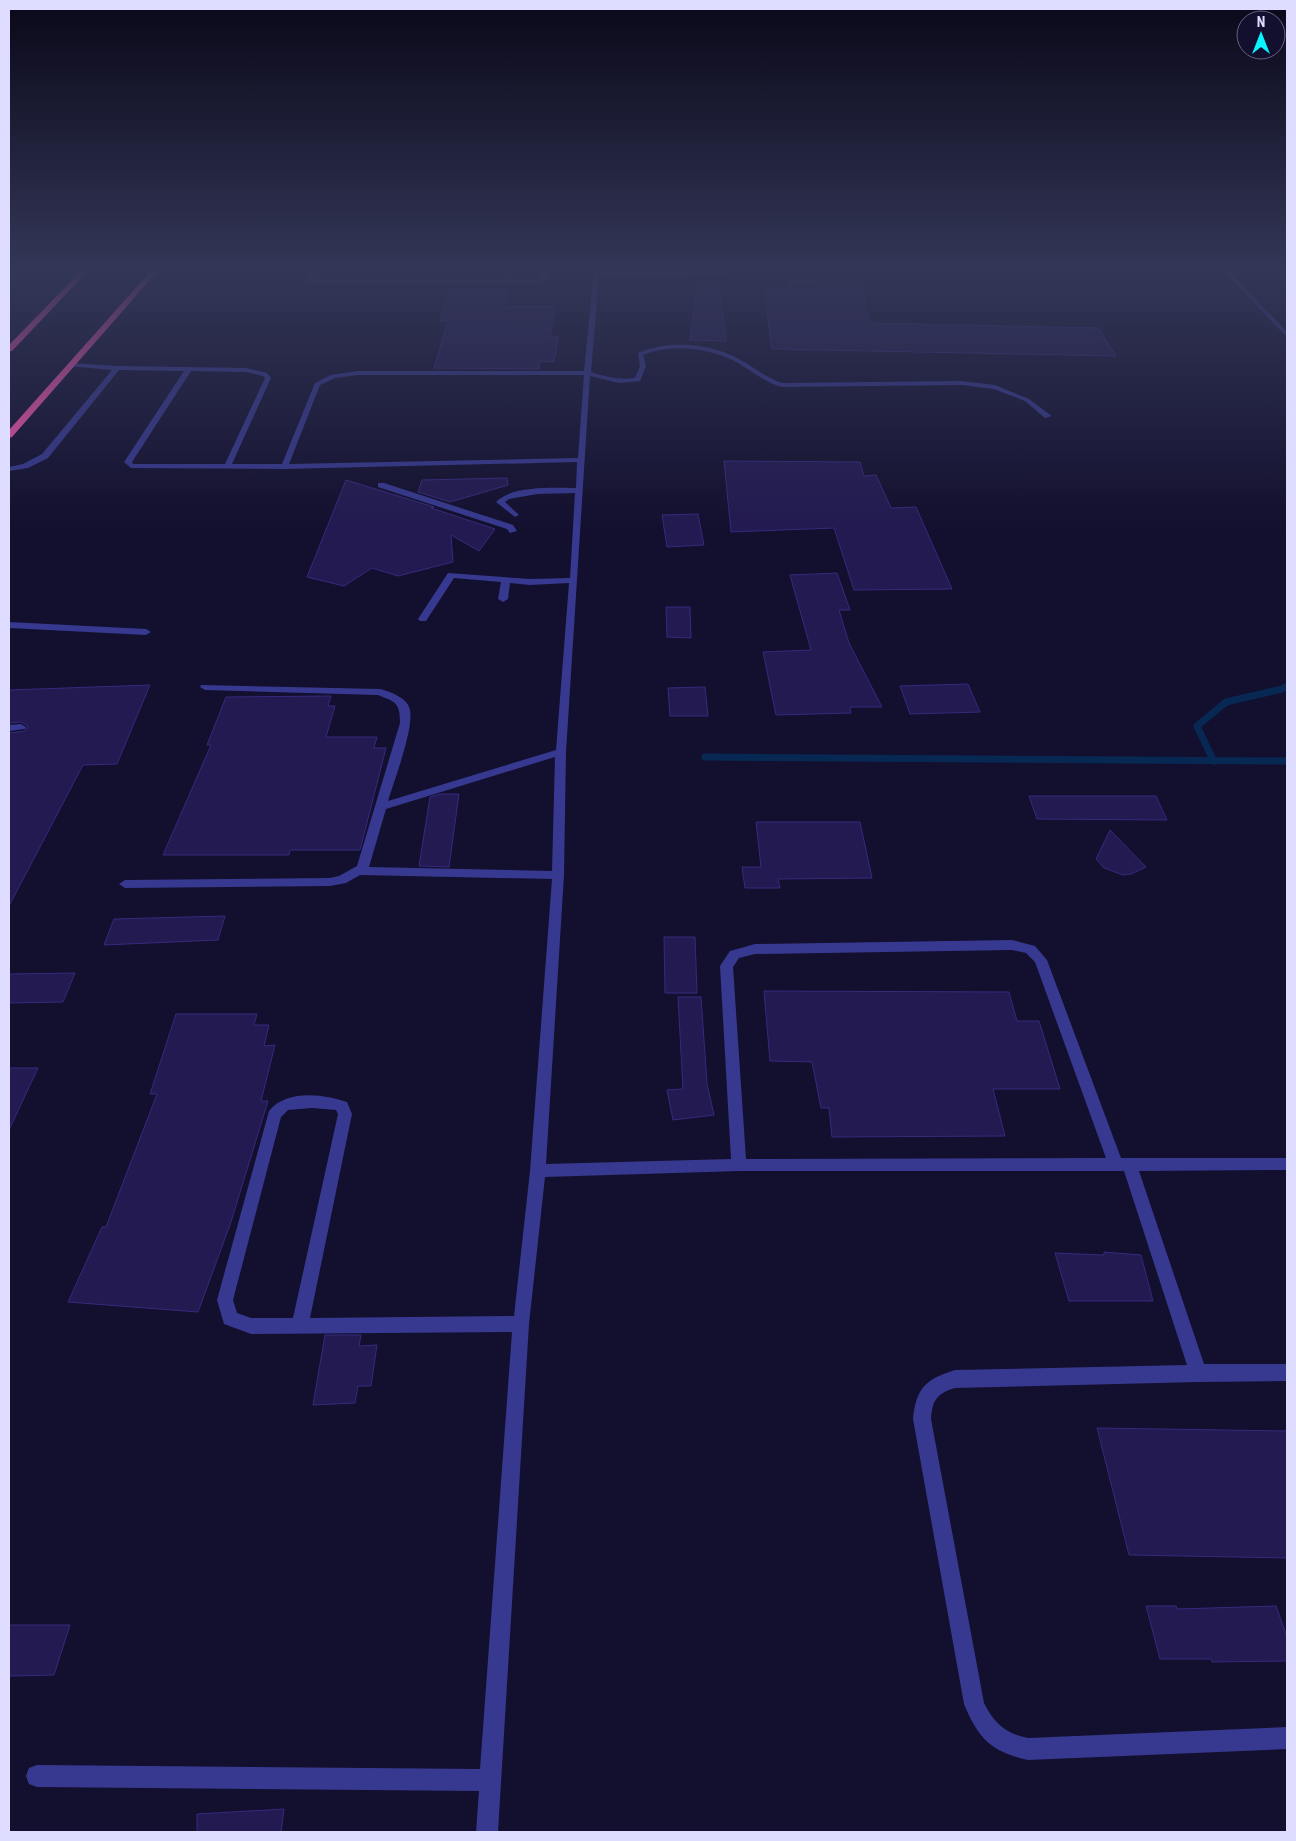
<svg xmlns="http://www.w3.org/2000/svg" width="1296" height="1841" font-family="'Roboto Condensed',sans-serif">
	<rect width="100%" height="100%" fill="#130f2e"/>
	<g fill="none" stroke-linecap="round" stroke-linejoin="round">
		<path stroke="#082854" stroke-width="4.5" d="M1276,272l11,9"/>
		<path stroke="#082854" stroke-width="7" d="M705,757l582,4
			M1214,762l-17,-36 29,-24 56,-13 5,-3"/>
	</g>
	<path fill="#221a50" stroke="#362a7e" d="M789,280l71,2 9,41 229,5 18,28 -344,-7 -8,-59h26z
		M698,283h21l7,58 -36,-1z
		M449,290h60l-5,17h51l-5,30h8l-4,25 -14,-1 -1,8 -105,-1 14,-47h-8z
		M724,461l136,1 4,14 12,-1 15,33 25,-1 36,82 -98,1 -20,-62 -103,4z
		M507,478l1,7 -58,17 -32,-10 4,-12z
		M346,480l88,27 -3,1 64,21 -16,22 -28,-16 2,27 -55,14 -26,-8 -28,18 -37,-9z
		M698,514l6,31 -37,2 -5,-32z
		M837,573l13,37h-11l10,33 33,64h-32l1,6 -75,2 -13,-63 48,-2 -21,-75z
		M666,607h24l1,31 -24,-1z
		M968,684l12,28 -70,2 -10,-28z
		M150,685l-33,79 -34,1 -74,141v-173l16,-2 3,-5 -7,-4 -12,1v-33z
		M705,687l3,29h-38l-2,-28z
		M331,696l-3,10h7l-9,31h51l-3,11h12l-26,102h-70l-1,5h-126l48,-110h-4l19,-48z
		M440,794h19l-10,73 -30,-1 11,-69z
		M1029,796h127l11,24 -130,-1z
		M756,822h104l12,56 -94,1 2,9h-35l-3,-21h19z
		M1110,830l36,37 -15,7 -8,1 -19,-7 -8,-9z
		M225,916l-7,24 -114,5 10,-26z
		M664,937h31l2,56h-32z
		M75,973l-12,29 -54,1v-29z
		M764,991l245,1 8,29h22l21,68h-67l12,47 -173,1 -3,-29h-8l-9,-46 -42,-1z
		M678,997h23l6,87 7,31 -41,5 -6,-30 16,-1z
		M176,1014h81l-3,11h15l-5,21 11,-1 -14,56h7l-37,121 -33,90 -130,-10 34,-75h4l51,-133h-7z
		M9,1068h29l-29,62z
		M1104,1252l37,3 12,46h-84l-14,-48 49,2z
		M325,1335h36l-2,11 18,-1 -6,41h-13l-3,17 -42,2z
		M1097,1428l190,3v127l-158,-3z
		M1146,1606h30l1,3 99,-3 11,31v24l-75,1 -1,-3h-51z
		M9,1625h61l-16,50 -45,1z
		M284,1809l-3,23h-84v-18z"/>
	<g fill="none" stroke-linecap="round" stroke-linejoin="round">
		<path fill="#373990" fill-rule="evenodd" d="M309,272h6l-3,7h222l8,-1 1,-6h6l-2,8 -13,3h-226l-3,-2z
			M594,272h147l-142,5 -8,95c14,5 29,8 44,6l5,-12 -2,-13c31,-13 71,-10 101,6 15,8 27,19 43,24l180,-2 33,4 34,14 23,17 -7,2 -20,-17 -31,-12 -32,-4 -180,2c-17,-5 -29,-15 -44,-24 -27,-15 -66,-20 -95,-8l3,11 -6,15 -21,2 -29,-7 -24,376 -2,123 -18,289 185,-5 -11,-193 10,-15 25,-7 257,-4 23,6 12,14 74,198h166v12l-148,1 65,193h83v17l-89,1 -243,6c-18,5 -23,13 -24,31l53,284c10,20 22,31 44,35l259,-11v22l-259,11c-37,-8 -50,-22 -64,-56l-51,-285c3,-31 13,-40 42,-49l232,-5 -63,-194h-385l-194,6 -16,147 -31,508h-22l3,-41 -442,-4 -8,-3 -3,-8 3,-8 8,-3 443,4 32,-437 -261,2 -27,-10 -7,-24 52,-189c17,-22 55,-17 78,-9l5,12 -42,204 204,-2 16,-145 22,-292 -192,-4 -14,8 -16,3 -205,2 -6,-4 6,-4 205,-2 9,-2 18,-10 43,-143c0,-20 -4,-21 -22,-28l-173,-5 -5,-3 1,-2 179,4c11,3 28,9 30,21 4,19 -16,71 -22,91l168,-51 13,-167 -39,2 -20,-2 -2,16 -5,3 -5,-3 3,-17 -47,-4 -28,43h-6l-2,-2 30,-46 82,6 40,-1 5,-85 -38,1 -28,5 -4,3 14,13 -4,2 -19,-15c16,-17 58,-14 80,-14l1,-26 -293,7 -153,-1 -7,-6 60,-91 -65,-1 -71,88 -20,10 -19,3v-4l14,-3 19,-10 70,-84 -44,-4v-2l2,-1 47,3 129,2 21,5 4,5 -39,86h50l33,-81 16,-8 27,-4h226zM191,371l55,1 17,4 2,2 -40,86h-92l-1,-2zM358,375h226l-6,83 -289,6 31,-79 15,-7zM555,757l-3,114 -183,-4 17,-58zM1012,950l14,3 9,9 71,196 -360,1 -13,-192 6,-9 16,-4zM312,1108l24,2 2,4 -45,204h-42l-14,-5 -4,-13 48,-183 7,-7z
			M1224,272h6l57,60v5z
			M378,483h6l129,42 4,6 -7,2 -3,-4 -129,-42z
			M9,622l137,7 5,3 -5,3 -137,-7z
			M21,724l5,3 -1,2 -16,2v-6z"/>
		<path fill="#ff57b1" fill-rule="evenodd" d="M80,272h7l-75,79h-3v-6z
			M150,272h7l-145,165 -3,1v-8z"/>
	</g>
	<linearGradient id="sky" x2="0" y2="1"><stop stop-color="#0a0819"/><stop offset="0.51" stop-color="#333757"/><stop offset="1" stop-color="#333757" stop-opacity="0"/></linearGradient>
	<rect width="1296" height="530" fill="url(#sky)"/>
	<rect width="1296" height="1841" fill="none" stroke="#dedcff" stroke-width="20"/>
	<g transform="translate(1261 35)"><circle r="24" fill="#130f2e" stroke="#646182"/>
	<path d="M0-4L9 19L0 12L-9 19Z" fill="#08f4ff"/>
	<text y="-8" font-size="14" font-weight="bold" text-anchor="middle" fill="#dedcff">N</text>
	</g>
</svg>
